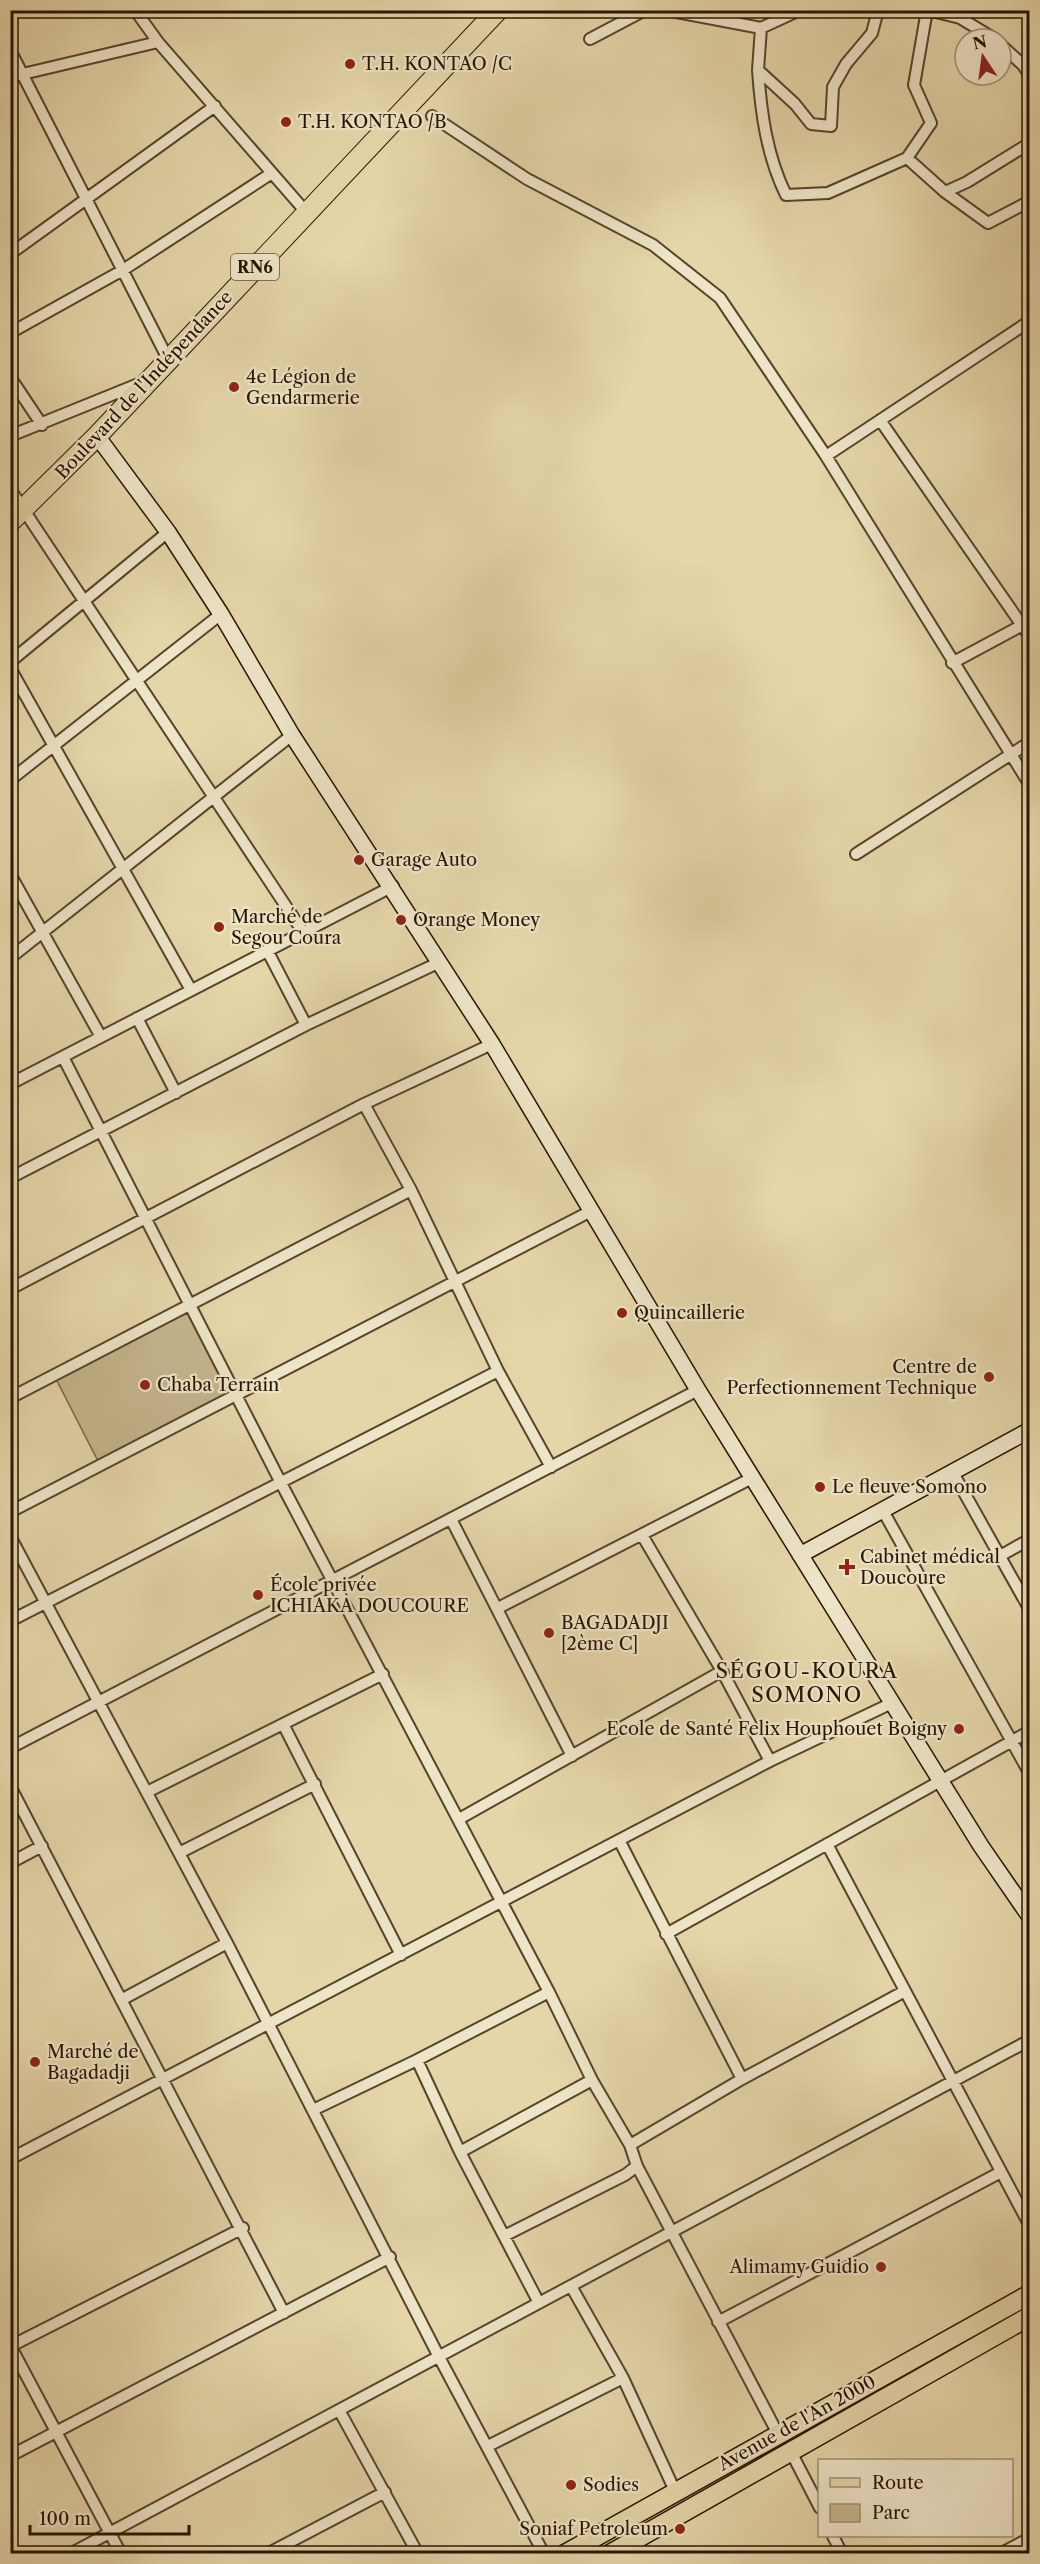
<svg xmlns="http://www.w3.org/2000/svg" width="1040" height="2564" font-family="'Libre Caslon Text',serif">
	<rect width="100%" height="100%" fill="#e5d6aa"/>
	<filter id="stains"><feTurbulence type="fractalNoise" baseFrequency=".00333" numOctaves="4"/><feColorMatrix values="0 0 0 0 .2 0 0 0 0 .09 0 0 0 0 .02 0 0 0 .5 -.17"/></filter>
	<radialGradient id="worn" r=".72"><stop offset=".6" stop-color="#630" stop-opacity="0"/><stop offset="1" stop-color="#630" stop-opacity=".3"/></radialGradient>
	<path fill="#c5b58d" stroke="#766446" stroke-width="1.5" d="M189,1305l47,90 -136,70 -46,-90z"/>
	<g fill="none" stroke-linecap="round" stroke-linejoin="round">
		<path stroke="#726143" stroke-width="3" d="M550,2554l9,-6"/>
		<defs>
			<path id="street" d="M135,10l23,32 148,170
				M666,10l95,18
				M800,10l-39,18 -3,42 37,34 16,20 20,2 2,-39 13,-23 26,-31 6,-23
				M927,10l-13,75 17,38 -24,35 38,34 43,31 42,-22
				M928,10l32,8 35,21
				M590,39l55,-29
				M1001,45l22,20 7,11
				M10,50l158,309
				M758,70c3,44 9,86 28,125l42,-2 79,-35
				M10,77l148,-35
				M432,116l95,63 126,66 67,53 106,158 204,329
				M945,192l22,-10 63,-39
				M10,254l205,-148
				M10,333l113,-63 149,-97
				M10,377l32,48
				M880,420l150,217
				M10,436l131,-53
				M826,456l204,-135
				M10,489l293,443
				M10,662l158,-130
				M952,663l78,-42
				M10,668l181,322
				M10,780l211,-166
				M856,854l174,-112
				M10,874l91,163
				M267,950l39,75
				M10,958l282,-223
				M137,1018l39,75
				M63,1057l218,426 268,509 43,88 38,65 7,21 141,268
				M10,1084l383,-198
				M364,1104l47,86 87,181 53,96
				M10,1178l296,-153 134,-63
				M10,1289l354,-185 128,-60
				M10,1398l401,-208
				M952,1471l78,139
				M882,1509l148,265
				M10,1512l581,-301
				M451,1519l121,237
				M642,1535l80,136 48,90
				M10,1536l217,407 212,414 105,197
				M1000,1556l30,-17
				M498,1608l254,-130
				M10,1621l488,-250
				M283,1724l118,231
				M10,1748l688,-358
				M10,1786l274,527
				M147,1792l236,-118
				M459,1819l263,-148
				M619,1840l123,239
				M827,1844l203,382
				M179,1853l136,-69
				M10,1863l32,-17
				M666,1934l364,-203
				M121,2000l106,-57
				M417,2060l43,92 79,151
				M313,2110l104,-50 132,-68
				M630,2145l112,-66 163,-88
				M460,2152l132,-72
				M10,2159l760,-398 122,-58
				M504,2236l121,-61 12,-9
				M571,2286l52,92 52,113
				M718,2322l283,-150
				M10,2345l111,209
				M11,2346l232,-118
				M339,2410l79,144
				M488,2446l135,-68
				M791,2452l29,56
				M10,2456l380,-199
				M833,2536l9,18
				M70,2554l960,-514
				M267,2554l118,-62
				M1000,2554l30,-16"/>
			<path id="secondary" d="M97,436l71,96 53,82 71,121 200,309 206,346 283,456 49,71
				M800,1555l230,-125"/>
			<path id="primary" d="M565,2554l465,-260
				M610,2554l420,-238"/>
			<path id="highway" d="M10,522l87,-86 401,-426"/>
		</defs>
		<use href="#street" stroke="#56442a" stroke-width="14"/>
		<use href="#secondary" stroke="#271400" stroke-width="18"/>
		<use href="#primary" stroke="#271400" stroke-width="21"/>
		<use href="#highway" stroke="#271400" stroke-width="22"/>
		<use href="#street" stroke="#eee4c8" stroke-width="10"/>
		<use href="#secondary" stroke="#eee4c8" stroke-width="15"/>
		<use href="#primary" stroke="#e5d6aa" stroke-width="18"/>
		<use href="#highway" stroke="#e5d6aa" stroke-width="20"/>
	</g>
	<g fill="#8f2418" stroke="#eee4c8" stroke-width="2">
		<circle cx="350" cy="64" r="6"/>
		<circle cx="286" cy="122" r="6"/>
		<circle cx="234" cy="387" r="6"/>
		<circle cx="359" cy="860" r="6"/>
		<circle cx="401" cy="920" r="6"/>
		<circle cx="219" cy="927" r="6"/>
		<circle cx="622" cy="1313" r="6"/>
		<circle cx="989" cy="1377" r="6"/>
		<circle cx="145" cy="1385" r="6"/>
		<circle cx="820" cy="1487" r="6"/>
		<path d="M844 1558h6v6h6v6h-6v6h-6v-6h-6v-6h6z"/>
		<circle cx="258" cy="1595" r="6"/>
		<circle cx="549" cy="1633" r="6"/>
		<circle cx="959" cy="1729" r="6"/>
		<circle cx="35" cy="2062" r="6"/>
		<circle cx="881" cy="2267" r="6"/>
		<circle cx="571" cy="2485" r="6"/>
		<circle cx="680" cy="2529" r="6"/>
	</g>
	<g text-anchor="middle" stroke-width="4.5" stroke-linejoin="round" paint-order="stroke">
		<rect fill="#eee4c8" stroke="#63523c" stroke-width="1.5" x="231" y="254" width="48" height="26" rx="4.5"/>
		<g font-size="16" font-weight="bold" fill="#271400">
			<text x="255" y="273">RN6</text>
		</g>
		<g font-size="18" fill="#271400" stroke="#eee4c8" text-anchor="start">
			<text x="362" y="70">T.H. KONTAO /C</text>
			<text x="298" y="128">T.H. KONTAO /B</text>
			<text x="246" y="383">4e Légion de<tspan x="246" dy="21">Gendarmerie</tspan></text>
			<text x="371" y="866">Garage Auto</text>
			<text x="231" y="923">Marché de<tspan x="231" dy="21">Segou Coura</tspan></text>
			<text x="413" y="926">Orange Money</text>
			<text x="634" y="1319">Quincaillerie</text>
			<text x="977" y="1373" text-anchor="end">Centre de<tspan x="977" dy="21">Perfectionnement Technique</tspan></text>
			<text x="157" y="1391">Chaba Terrain</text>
			<text x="832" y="1493">Le fleuve Somono</text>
			<text x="860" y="1563">Cabinet médical<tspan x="860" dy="21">Doucoure</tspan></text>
			<text x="270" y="1591">École privée<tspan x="270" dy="21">ICHIAKA DOUCOURE</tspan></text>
			<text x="561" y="1629">BAGADADJI<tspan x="561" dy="21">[2ème C]</tspan></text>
			<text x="947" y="1735" text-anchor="end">Ecole de Santé Felix Houphouet Boigny</text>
			<text x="47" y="2058">Marché de<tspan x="47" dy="21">Bagadadji</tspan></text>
			<text x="869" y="2273" text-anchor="end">Alimamy Guidio</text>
			<text x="583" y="2491">Sodies</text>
			<text x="668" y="2535" text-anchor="end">Soniaf Petroleum</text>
		</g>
		<g font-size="18" fill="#271400" stroke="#eee4c8">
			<text transform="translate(144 385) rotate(-47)" y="6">Boulevard de l'Indépendance</text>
			<text transform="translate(797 2423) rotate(-29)" y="6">Avenue de l'An 2000</text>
		</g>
		<g font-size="21" letter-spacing="1.5" fill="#271400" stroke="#eee4c8">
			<text x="807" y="1678">SÉGOU-KOURA<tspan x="807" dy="24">SOMONO</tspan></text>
		</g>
	</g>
	<rect width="1040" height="2564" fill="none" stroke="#e5d6aa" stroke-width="36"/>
	<rect x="12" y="12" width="1016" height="2540" fill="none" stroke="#271400" stroke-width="3"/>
	<rect x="18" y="18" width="1004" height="2528" fill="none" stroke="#271400" stroke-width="1.5"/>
	<rect x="818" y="2459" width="195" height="78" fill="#eee4c8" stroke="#9e9178" stroke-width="1.5"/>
	<rect x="830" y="2478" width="30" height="9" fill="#e5d6aa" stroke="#9e9178" stroke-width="1.5"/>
	<text x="872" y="2489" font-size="18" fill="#271400">Route</text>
	<rect x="830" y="2504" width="30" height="18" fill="#c5b58d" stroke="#9e9178" stroke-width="1.5"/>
	<text x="872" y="2519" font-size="18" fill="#271400">Parc</text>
	<g transform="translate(983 57) rotate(347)"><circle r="28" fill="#eee4c8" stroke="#9e9178" stroke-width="1.5"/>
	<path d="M0-4.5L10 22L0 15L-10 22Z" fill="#8f2418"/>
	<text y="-9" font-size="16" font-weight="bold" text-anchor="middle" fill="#271400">N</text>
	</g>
	<path d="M30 2525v9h159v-9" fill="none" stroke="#271400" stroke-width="3"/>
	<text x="39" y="2525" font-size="18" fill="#271400" stroke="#eee4c8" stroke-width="4.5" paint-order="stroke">100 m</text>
	<rect width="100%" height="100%" filter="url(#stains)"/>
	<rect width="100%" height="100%" fill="url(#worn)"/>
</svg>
